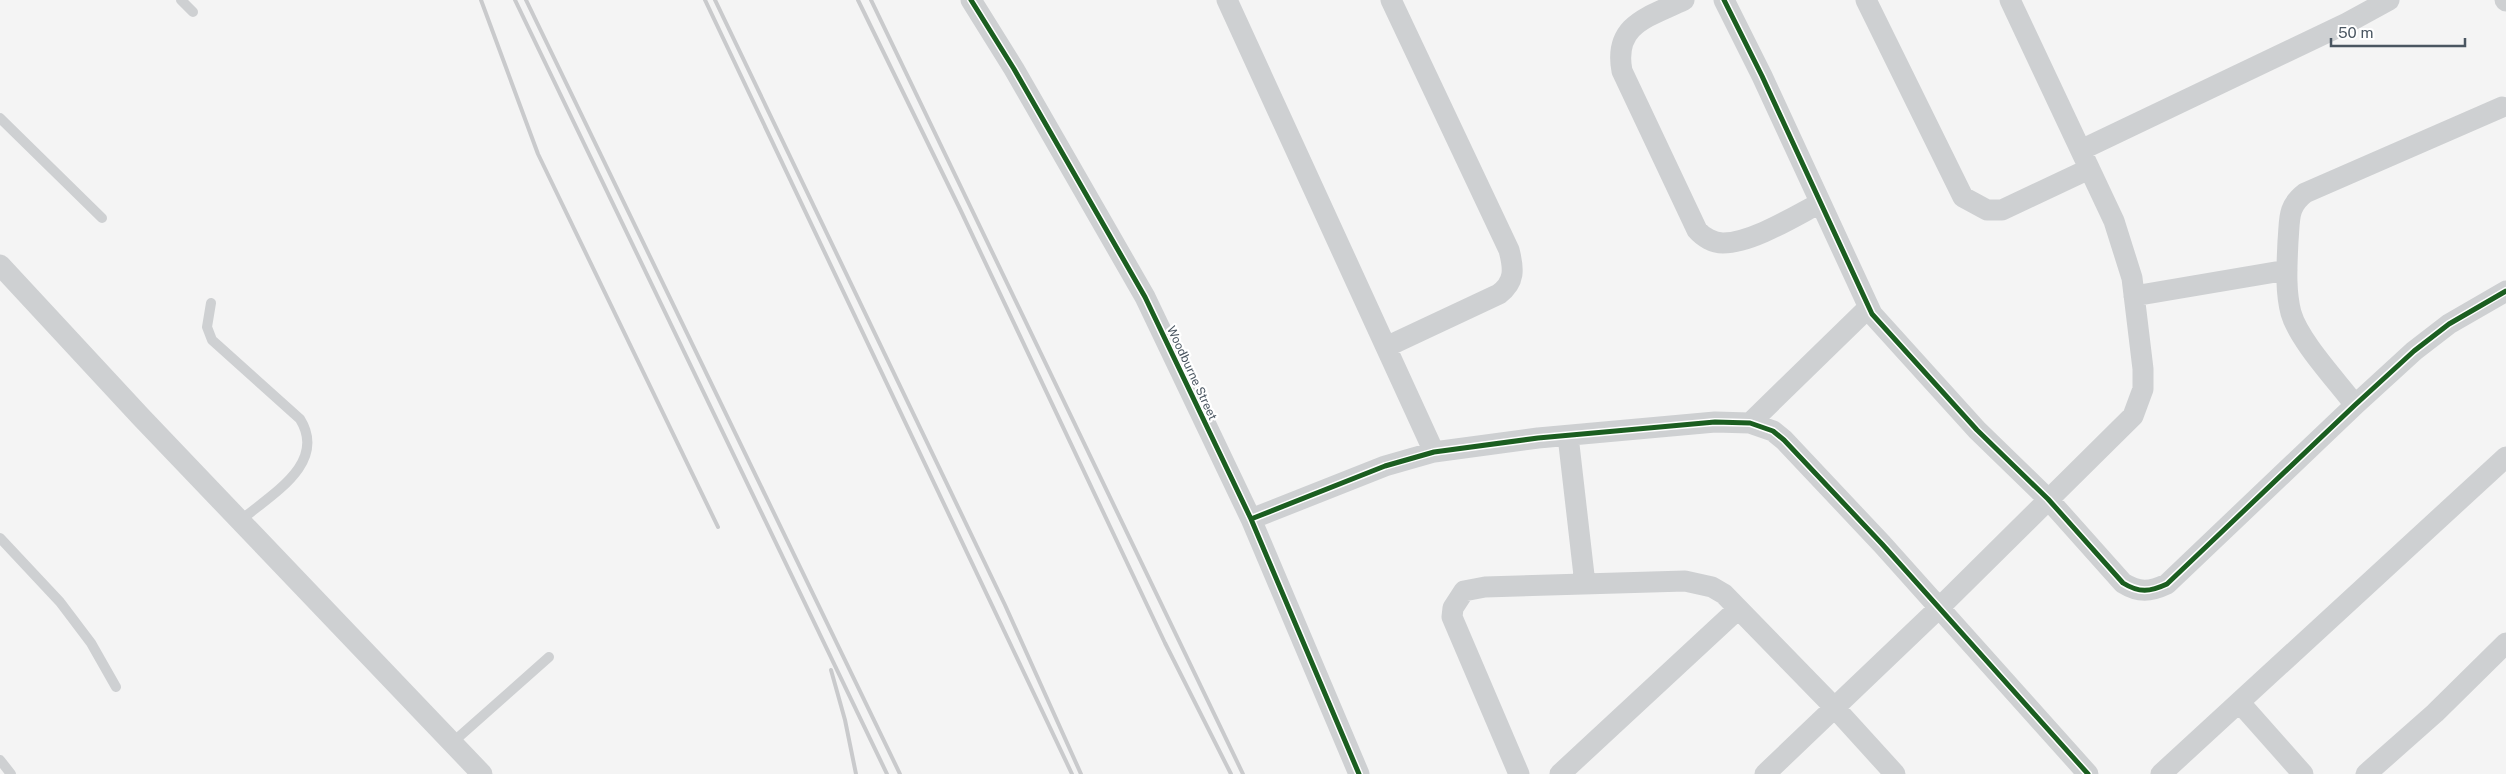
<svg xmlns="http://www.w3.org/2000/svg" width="2506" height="774" font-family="'Public Sans',sans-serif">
	<rect width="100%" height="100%" fill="#f4f4f4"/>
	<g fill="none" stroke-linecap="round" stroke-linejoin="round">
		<path stroke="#ced0d2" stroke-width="10" d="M181,0l12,12
			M0,118l102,100
			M211,303l-4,24 5,13 88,79c28,45 -30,76 -60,102
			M0,538l60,64 31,41 25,44
			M452,743l97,-86
			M0,760l11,14"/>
		<path stroke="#ced0d2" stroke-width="21" d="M971,0l43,69 131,228 106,222 108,255
			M1227,0l207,452
			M1684,0c-35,17 -71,24 -62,71l75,159c6,7 16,13 26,13 29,0 72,-27 97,-40
			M1724,0l38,76 110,238 105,116 71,69 75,84c16,10 27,9 44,1l188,-179 59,-54 35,-27 57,-33
			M1866,0l97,197 24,13h15l87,-41
			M2505,0l1,1
			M2081,150l266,-127 42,-23
			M0,265l141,152 341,357
			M2134,296l153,-26
			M1386,347l113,-53c16,-12 15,-25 10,-44l-118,-250
			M2355,405c-18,-24 -56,-64 -64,-92 -6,-23 -4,-49 -3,-72 2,-22 -1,-34 17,-48l197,-86
			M1750,423l118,-115
			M1568,436l17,148
			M1251,519l134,-53 49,-14 104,-14 177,-16 35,1 23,8 11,9 98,104 206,230
			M2240,703l63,71
			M1519,774l-67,-157 1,-9 11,-17 21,-4 200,-6 27,6 12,7 111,114 60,66
			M1560,774l178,-165
			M1765,774l175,-167 193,-191 10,-27v-20l-11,-91 -18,-57 -104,-221
			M2161,774l345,-317
			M2366,774l69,-61 71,-70"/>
		<path stroke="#c9cacc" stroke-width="4" d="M481,0l57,154 180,373
			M515,0l372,774
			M526,0l374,774
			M705,0l367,774
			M715,0l290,605 76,169
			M858,0l102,209 205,434 66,131
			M871,0l372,774
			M831,670l14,50 11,54"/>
		<defs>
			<path id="cycleway" d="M971,0l43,69 131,228 106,222 108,255
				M1724,0l38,76 110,238 105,116 71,69 75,84c16,10 27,9 44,1l188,-179 59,-54 35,-27 57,-33
				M1251,519l134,-53 49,-14 104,-14 177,-16 35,1 23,8 11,9 98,104 206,230"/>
		</defs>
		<use href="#cycleway" stroke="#fff" stroke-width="8"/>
		<use href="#cycleway" stroke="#1b5e20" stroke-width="5"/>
	</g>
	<g text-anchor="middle" stroke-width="4.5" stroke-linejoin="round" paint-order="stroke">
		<g font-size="12" fill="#4a5661" stroke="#fff">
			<text transform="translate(1192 373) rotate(65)" y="4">Woodburne Street</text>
		</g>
	</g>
	<path d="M2331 38v8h134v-8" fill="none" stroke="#4a5661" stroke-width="2.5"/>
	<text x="2338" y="38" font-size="15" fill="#4a5661" stroke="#ffffff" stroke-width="4" paint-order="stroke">50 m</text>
</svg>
